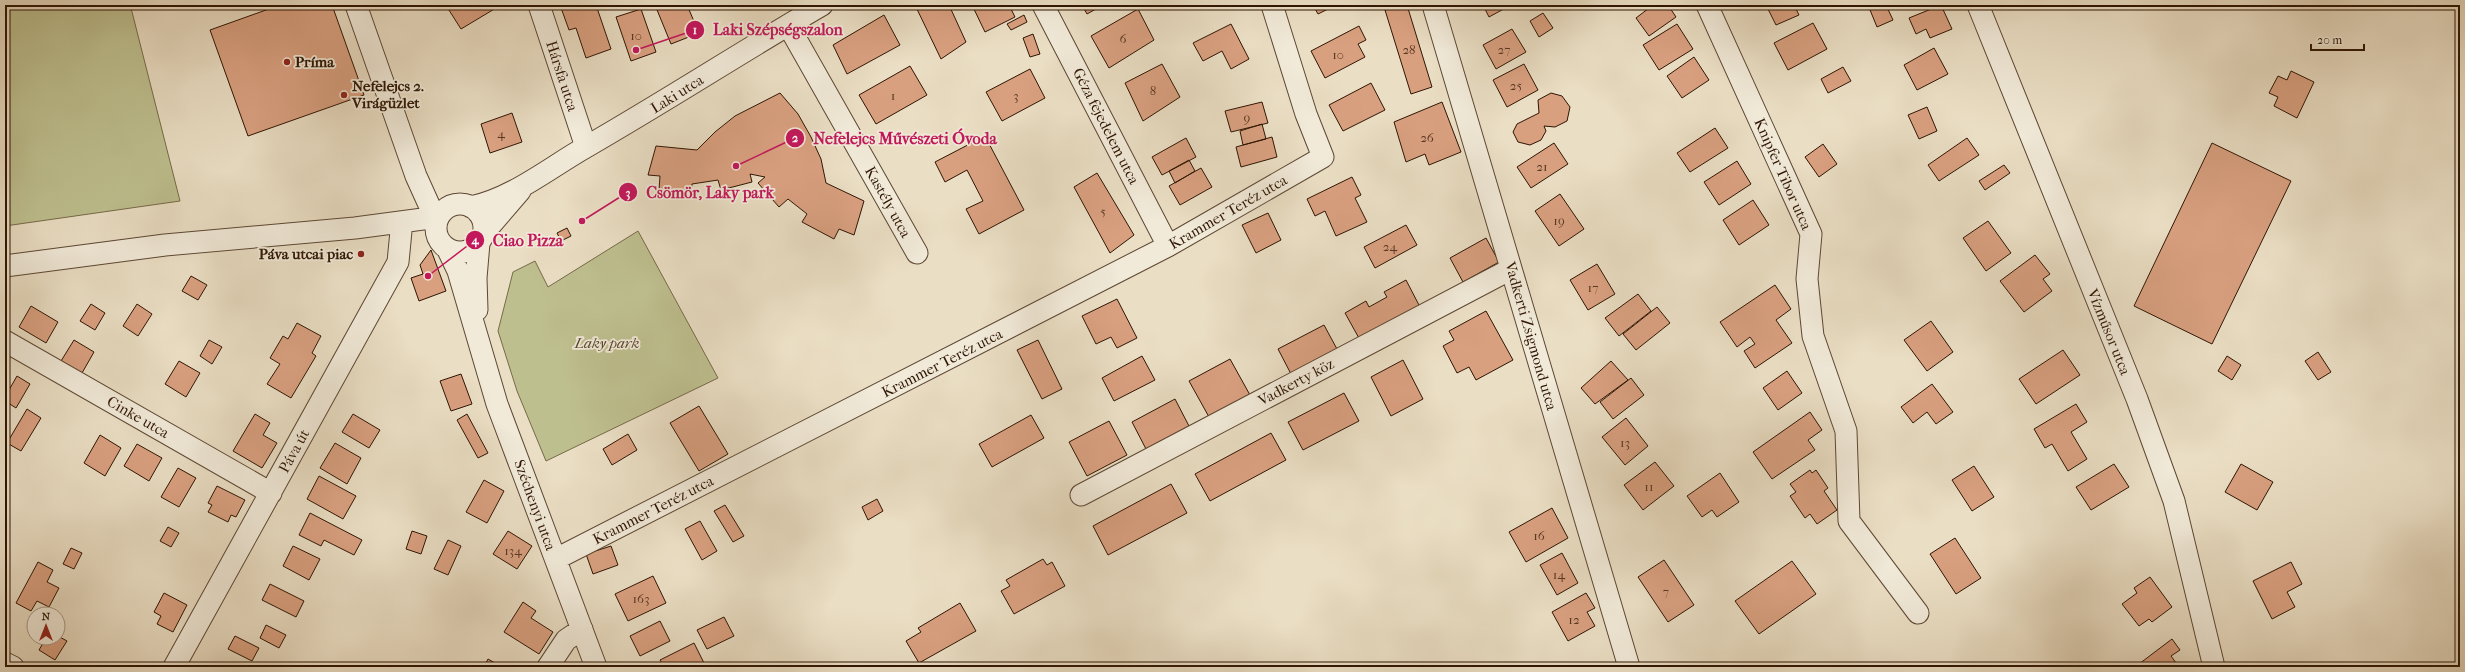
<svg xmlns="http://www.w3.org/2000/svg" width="2465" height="672" font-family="'IM FELL French Canon',serif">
	<rect width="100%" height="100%" fill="#eadec4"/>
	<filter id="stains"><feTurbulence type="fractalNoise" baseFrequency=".005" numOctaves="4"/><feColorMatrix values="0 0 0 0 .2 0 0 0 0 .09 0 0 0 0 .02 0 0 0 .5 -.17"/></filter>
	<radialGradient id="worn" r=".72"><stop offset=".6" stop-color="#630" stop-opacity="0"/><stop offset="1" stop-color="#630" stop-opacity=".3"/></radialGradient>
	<path fill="#bebf8f" stroke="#766a49" d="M5,5h133l-7,3 49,193 -175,25z
		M638,231l80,147 -172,83 -29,-70 -19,-60 15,-59 22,-11 13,26z"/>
	<path fill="#d9a080" stroke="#2e1503" d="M280,5h52l32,90 -116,41 -38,-106z
		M450,5h51l-40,24 -14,-22z
		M560,5h36l15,44 -25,9 -10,-30 -7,2z
		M655,5h32l12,28 -28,11z
		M915,5h34l17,37 -25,17z
		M972,5h37l6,12 -30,15z
		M1082,5h21l-16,9z
		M1313,5h23l-18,9z
		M1403,5h4l25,82 -21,7 -26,-84z
		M1483,5h28l-22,12z
		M1653,5h15l8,12 -27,19 -13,-18z
		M1771,5h23l5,10 -23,10 -9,-18z
		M1868,5h18l7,15 -16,7z
		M1941,5l11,24 -22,9 -4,-9 -10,5 -7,-16z
		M641,9l15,43 -25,9 -15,-44z
		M1138,9l16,31 -45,28 -18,-32z
		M1543,13l10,15 -14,9 -9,-16z
		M884,15l16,30 -53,29 -14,-29z
		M1024,15l3,7 -16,8 -4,-6z
		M1813,23l14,26 -39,21 -14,-27z
		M1231,24l18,35 -18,10 -9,-18 -19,10 -10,-18z
		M1677,24l16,25 -34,21 -16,-25z
		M1359,26l7,14 -8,4 7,13 -40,21 -14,-27z
		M1512,29l14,23 -30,17 -13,-24z
		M1033,34l7,20 -10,3 -7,-19z
		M1934,48l14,26 -31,16 -13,-25z
		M1694,57l15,23 -27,18 -15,-22z
		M1162,64l18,33 -37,24 -18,-38z
		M1524,64l14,26 -31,17 -14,-27z
		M910,66l17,29 -51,29 -17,-29z
		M1843,67l8,14 -23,12 -7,-14z
		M1030,69l15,29 -43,23 -16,-29z
		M2291,71l23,11 -17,36 -23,-12 4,-9 -9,-4 9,-17 9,4z
		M1371,83l14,27 -42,21 -14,-26z
		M780,93l18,21 13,23 10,22 5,24 38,18 -10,34 -15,-6 -5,10 -32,-17 5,-8 -19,-15 -9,8 -21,-24 7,-6 -15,-3 2,8 -31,8 -3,-10 -26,4 -1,8 -32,-2 1,-14 -12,-1 8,-29 41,4 18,-18 20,-16z
		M1551,93l11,3 8,11 -3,14 -12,6 -11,-1 2,5 -5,9 -11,5 -12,-3 -5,-10 4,-8 22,-11 -1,-13z
		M1262,102l6,21 -37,9 -6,-21z
		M1442,102l19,50 -32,13 -4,-11 -19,8 -12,-40z
		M1927,107l10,24 -18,8 -11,-24z
		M512,113l10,29 -32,11 -9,-29z
		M1262,124l4,15 -23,6 -3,-14z
		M1715,128l13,20 -38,24 -13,-19z
		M985,136l39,74 -45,24 -13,-25 17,-8 -16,-31 -22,12 -10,-20z
		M1272,137l5,20 -36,10 -5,-20z
		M1186,138l10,19 -34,18 -10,-18z
		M1967,138l12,17 -40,26 -11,-16z
		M1554,143l14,21 -37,24 -14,-21z
		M2212,143l79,38 -79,163 -78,-38z
		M1823,144l14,20 -18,13 -14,-20z
		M1189,160l6,11 -20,12 -6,-12z
		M1737,161l14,23 -32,21 -15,-23z
		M2004,165l6,8 -25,17 -6,-9z
		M1201,168l11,19 -32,18 -11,-19z
		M1097,173l37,62 -24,18 -36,-66z
		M1352,177l9,18 -6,3 12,24 -31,14 -11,-25 -10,5 -8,-17z
		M1560,194l24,35 -25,17 -24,-35z
		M1753,200l16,25 -30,20 -16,-25z
		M1268,213l13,27 -25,13 -14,-28z
		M1988,221l23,32 -25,18 -23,-33z
		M1406,225l11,20 -42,23 -11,-21z
		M567,228l4,8 -10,5 -4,-8z
		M1486,238l13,24 -36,20 -13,-24z
		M431,250l15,41 -27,10 -8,-23 12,-4 -3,-9z
		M2035,255l15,19 -7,5 9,12 -28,21 -24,-31z
		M1597,264l18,30 -27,16 -18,-30z
		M191,276l16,9 -9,15 -16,-9z
		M1406,280l14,27 -60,33 -15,-27 21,-12 3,6 18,-10 -3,-5z
		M1775,285l16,24 -15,11 16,23 -37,25 -11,-17 11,-7 -5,-7 -13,10 -17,-25z
		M1638,294l13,17 -32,25 -14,-18z
		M1117,299l20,39 -20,10 -6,-11 -15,7 -14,-28z
		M91,304l14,9 -10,17 -15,-9z
		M137,304l15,10 -14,22 -15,-10z
		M31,306l27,16 -12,21 -27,-16z
		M1657,307l13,16 -34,27 -13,-16z
		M1486,311l27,49 -37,20 -7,-13 -12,6 -14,-27 11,-6 -5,-9z
		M1931,321l22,31 -26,19 -23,-31z
		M297,323l24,13 -9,17 4,3 -25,42 -24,-14 13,-20 -10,-6 13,-22 5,3z
		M1324,325l13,24 -46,25 -13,-25z
		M74,340l20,12 -12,21 -21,-12z
		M209,340l13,7 -10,17 -12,-8z
		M1038,340l24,49 -20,10 -25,-49z
		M2063,350l17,25 -44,29 -17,-25z
		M2318,352l13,20 -13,8 -13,-19z
		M1142,356l13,24 -41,21 -12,-23z
		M2227,356l14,9 -9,15 -14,-9z
		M1230,359l20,36 -41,22 -20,-36z
		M1403,360l20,39 -32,17 -20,-39z
		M179,361l21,12 -14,24 -21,-13z
		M1611,361l17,19 -33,24 -14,-16z
		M1787,371l15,22 -24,17 -15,-22z
		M461,374l11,30 -21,7 -11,-30z
		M17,376l13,8 -14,24 -11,-7v-4z
		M1631,378l13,17 -31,24 -13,-17z
		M1932,384l21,28 -17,12 -9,-12 -14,11 -12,-16z
		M1344,393l15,28 -56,29 -15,-28z
		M1175,399l14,27 -43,23 -14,-27z
		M2076,404l11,18 -16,10 16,27 -19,12 -16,-27 -7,4 -11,-19z
		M699,406l29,48 -29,17 -29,-48z
		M27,409l14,9 -20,33 -14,-8z
		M1810,412l12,18 -14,10 7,10 -43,29 -19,-27z
		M255,414l15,9 -7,12 14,8 -15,25 -29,-17z
		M353,414l27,16 -11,18 -27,-16z
		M467,414l21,39 -10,5 -21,-38z
		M1031,415l13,23 -52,29 -13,-23z
		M1626,418l22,28 -23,19 -23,-28z
		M1109,421l18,34 -40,21 -18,-34z
		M1271,433l15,27 -76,41 -15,-27z
		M628,434l9,16 -25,15 -9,-16z
		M100,435l21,13 -16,28 -21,-13z
		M335,443l26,15 -14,26 -27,-16z
		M137,444l25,14 -13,23 -25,-15z
		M1655,462l19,24 -31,24 -19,-25z
		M2114,464l15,23 -38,23 -15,-23z
		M2241,464l32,18 -16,28 -32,-18z
		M1974,466l20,31 -22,14 -20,-31z
		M178,468l18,10 -17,29 -18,-10z
		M1810,470l2,3 4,-3 12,18 -4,3 13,19 -20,14 -7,-10 -5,4 -15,-22 6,-4 -6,-8z
		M1720,473l19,29 -22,15 -5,-7 -10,7 -15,-21z
		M319,476l37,20 -13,23 -36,-20z
		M484,480l20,11 -17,32 -21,-11z
		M1171,484l16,29 -79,42 -15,-29z
		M217,486l28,14 -9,17 -5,-2 -3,7 -20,-10 4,-7 -4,-2z
		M877,499l6,12 -15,9 -6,-13z
		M725,505l19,31 -11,6 -19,-31z
		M1552,508l16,30 -42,24 -17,-30z
		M310,513l52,27 -8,15 -30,-15 -3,6 -22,-11z
		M700,521l17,30 -15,9 -17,-31z
		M168,527l11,6 -8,14 -11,-6z
		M412,531l15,5 -6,18 -15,-5z
		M508,531l24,15 -15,23 -24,-15z
		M1955,538l26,40 -25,16 -26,-40z
		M448,540l13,6 -13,29 -14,-6z
		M293,546l27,13 -11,21 -26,-14z
		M611,546l7,19 -25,9 -7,-20z
		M71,548l11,5 -8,16 -11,-5z
		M1562,553l16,30 -21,12 -17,-30z
		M1043,559l4,6 5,-3 13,24 -51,28 -13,-23 9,-5 -4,-6z
		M1664,560l30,45 -26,17 -30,-45z
		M1792,561l24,33 -57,40 -24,-33z
		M38,562l15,8 -6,12 12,6 -10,19 -12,-6 -6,10 -15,-8z
		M2291,562l11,22 -15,8 8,15 -23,12 -19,-38z
		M653,576l13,27 -38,18 -13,-27z
		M2150,577l22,30 -20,15 -3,-3 -10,7 -17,-22 15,-11 -3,-5z
		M270,584l34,17 -8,16 -34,-17z
		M164,593l23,12 -14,27 -16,-8 4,-8 -7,-4z
		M1586,593l9,15 -8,4 8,14 -27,15 -16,-29z
		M523,602l13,9 -5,7 22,14 -14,22 -35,-22z
		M960,603l16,28 -57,32 -13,-22 15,-9 -3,-4z
		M724,617l10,19 -27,13 -10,-19z
		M660,621l10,20 -30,15 -10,-20z
		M266,625l20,10 -7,13 -19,-10z
		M58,636l9,5 -12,19 -16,-10 7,-12h12z
		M235,636l24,12 -7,13 -24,-12z
		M2172,639l8,11 -9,6 8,11h-44z
		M694,643l11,22 -5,2h-36l-4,-7z
		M488,659l14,8h-18z"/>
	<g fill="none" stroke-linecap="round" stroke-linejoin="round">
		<defs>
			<path id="street" d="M356,5l60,171 14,31 8,10
				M539,5l47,142
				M1043,5l125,241
				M1433,5l196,662
				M1707,5l104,229 -4,45 6,57 33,95 3,90 69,92
				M1978,5l159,394 37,102 40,166
				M788,25l129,228
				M436 228a24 24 0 1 1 48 0a24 24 0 1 1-48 0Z
				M471,207c42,-9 78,-39 115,-60 80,-46 157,-96 236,-142
				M483,234l37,-43
				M447,248l11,23 39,133 99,263
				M5,266l160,-21 190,-17 83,-11
				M477,310l-1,-32 3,-35
				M5,341l266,152
				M1081,495l430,-226
				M556,559l612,-313 155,-89 -17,-43 -34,-109
				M5,663l8,4
				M174,667l224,-405 3,-31
				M548,667l18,-27 16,-11"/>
		</defs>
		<use href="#street" stroke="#5d4733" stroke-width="23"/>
		<use href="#street" stroke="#f1ead9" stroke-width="21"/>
	</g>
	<g fill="#8f2418" stroke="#f1ead9" stroke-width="1.5">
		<circle cx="287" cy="62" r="4"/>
		<circle cx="344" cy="95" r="4"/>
		<circle cx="361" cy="254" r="4"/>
	</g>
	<g text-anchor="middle" stroke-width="3.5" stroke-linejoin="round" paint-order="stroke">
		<g font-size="13" fill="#593822">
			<text x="636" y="40">10</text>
			<text x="1123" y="43">6</text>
			<text x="1409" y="54">28</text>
			<text x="1504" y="54">27</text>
			<text x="1338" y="59">10</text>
			<text x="1516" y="90">25</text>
			<text x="1153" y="95">8</text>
			<text x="893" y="100">1</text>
			<text x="1016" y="100">3</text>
			<text x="1247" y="122">9</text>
			<text x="501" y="138">4</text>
			<text x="1427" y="142">26</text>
			<text x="1542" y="171">21</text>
			<text x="1103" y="216">5</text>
			<text x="1559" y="225">19</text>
			<text x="1390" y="251">24</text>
			<text x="1593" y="292">17</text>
			<text x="1625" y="447">13</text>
			<text x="1649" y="491">11</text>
			<text x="1539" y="540">16</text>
			<text x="513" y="555">134</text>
			<text x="1559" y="579">14</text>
			<text x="1666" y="596">7</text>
			<text x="641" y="603">163</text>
			<text x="1574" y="624">12</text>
		</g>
		<g font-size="15" font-weight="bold" fill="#2e1503" stroke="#f1ead9" text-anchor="start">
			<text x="295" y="67">Príma</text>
			<text x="352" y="91">Nefelejcs 2.<tspan x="352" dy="17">Virágüzlet</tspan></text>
			<text x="353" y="259" text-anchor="end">Páva utcai piac</text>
		</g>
		<g font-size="15" fill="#2e1503" stroke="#f1ead9">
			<text transform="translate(562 76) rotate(72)" y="5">Hársfa utca</text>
			<text transform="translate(677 94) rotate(-32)" y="5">Laki utca</text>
			<text transform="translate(1106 126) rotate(63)" y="5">Géza fejedelem utca</text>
			<text transform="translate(1783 174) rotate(66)" y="5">Knipfer Tibor utca</text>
			<text transform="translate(888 202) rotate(61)" y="5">Kastély utca</text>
			<text transform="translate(1228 212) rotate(-30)" y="5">Krammer Teréz utca</text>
			<text transform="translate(2109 332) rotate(68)" y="5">Vízműsor utca</text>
			<text transform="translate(1531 336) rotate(74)" y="5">Vadkerti Zsigmond utca</text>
			<text transform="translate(942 363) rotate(-27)" y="5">Krammer Teréz utca</text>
			<text transform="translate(1296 382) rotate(-28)" y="5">Vadkerty köz</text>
			<text transform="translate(138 417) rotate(30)" y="5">Cinke utca</text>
			<text transform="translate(294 451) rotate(-61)" y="5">Páva út</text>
			<text transform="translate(535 505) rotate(70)" y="5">Széchenyi utca</text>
			<text transform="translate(653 510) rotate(-27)" y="5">Krammer Teréz utca</text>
		</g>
		<g font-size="15" font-style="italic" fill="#59482d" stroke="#f1ead9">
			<text x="607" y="348">Laky park</text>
		</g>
	</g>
	<path fill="none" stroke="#c2185b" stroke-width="1.5" d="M636 50L695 30M736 166L795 138M582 221L628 192M428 276L475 240"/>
	<g fill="#c2185b" stroke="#f1ead9" stroke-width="1.5">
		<circle cx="636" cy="50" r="4"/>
		<circle cx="736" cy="166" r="4"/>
		<circle cx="582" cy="221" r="4"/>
		<circle cx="428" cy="276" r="4"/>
		<circle cx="695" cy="30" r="10"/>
		<circle cx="795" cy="138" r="10"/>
		<circle cx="628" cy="192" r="10"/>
		<circle cx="475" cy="240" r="10"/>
	</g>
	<g font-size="12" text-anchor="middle" font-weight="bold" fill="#fff">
		<text x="695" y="34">1</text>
		<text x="795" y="142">2</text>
		<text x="628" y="197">3</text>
		<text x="475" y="244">4</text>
	</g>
	<g font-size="16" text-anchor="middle" font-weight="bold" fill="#c2185b" stroke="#f1ead9" stroke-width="3.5" stroke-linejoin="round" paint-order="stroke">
		<text x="778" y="35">Laki Szépségszalon</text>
		<text x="905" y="144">Nefelejcs Művészeti Óvoda</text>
		<text x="710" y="198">Csömör, Laky park</text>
		<text x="528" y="246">Ciao Pizza</text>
	</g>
	<rect width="2465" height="672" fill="none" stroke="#eadec4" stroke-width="20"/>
	<rect x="6" y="6" width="2453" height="660" fill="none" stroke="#2e1503" stroke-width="2"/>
	<rect x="10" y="10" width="2445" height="652" fill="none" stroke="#2e1503"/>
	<g transform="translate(46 626)"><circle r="19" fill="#f1ead9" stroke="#a39583"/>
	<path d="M0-3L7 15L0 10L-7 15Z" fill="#8f2418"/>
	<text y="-6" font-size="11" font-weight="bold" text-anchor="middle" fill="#2e1503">N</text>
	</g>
	<path d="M2311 44v6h53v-6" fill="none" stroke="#2e1503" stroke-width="2"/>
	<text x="2317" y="44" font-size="12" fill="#2e1503" stroke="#f1ead9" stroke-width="3" paint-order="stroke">20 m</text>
	<rect width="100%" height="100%" filter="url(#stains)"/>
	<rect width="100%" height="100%" fill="url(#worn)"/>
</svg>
